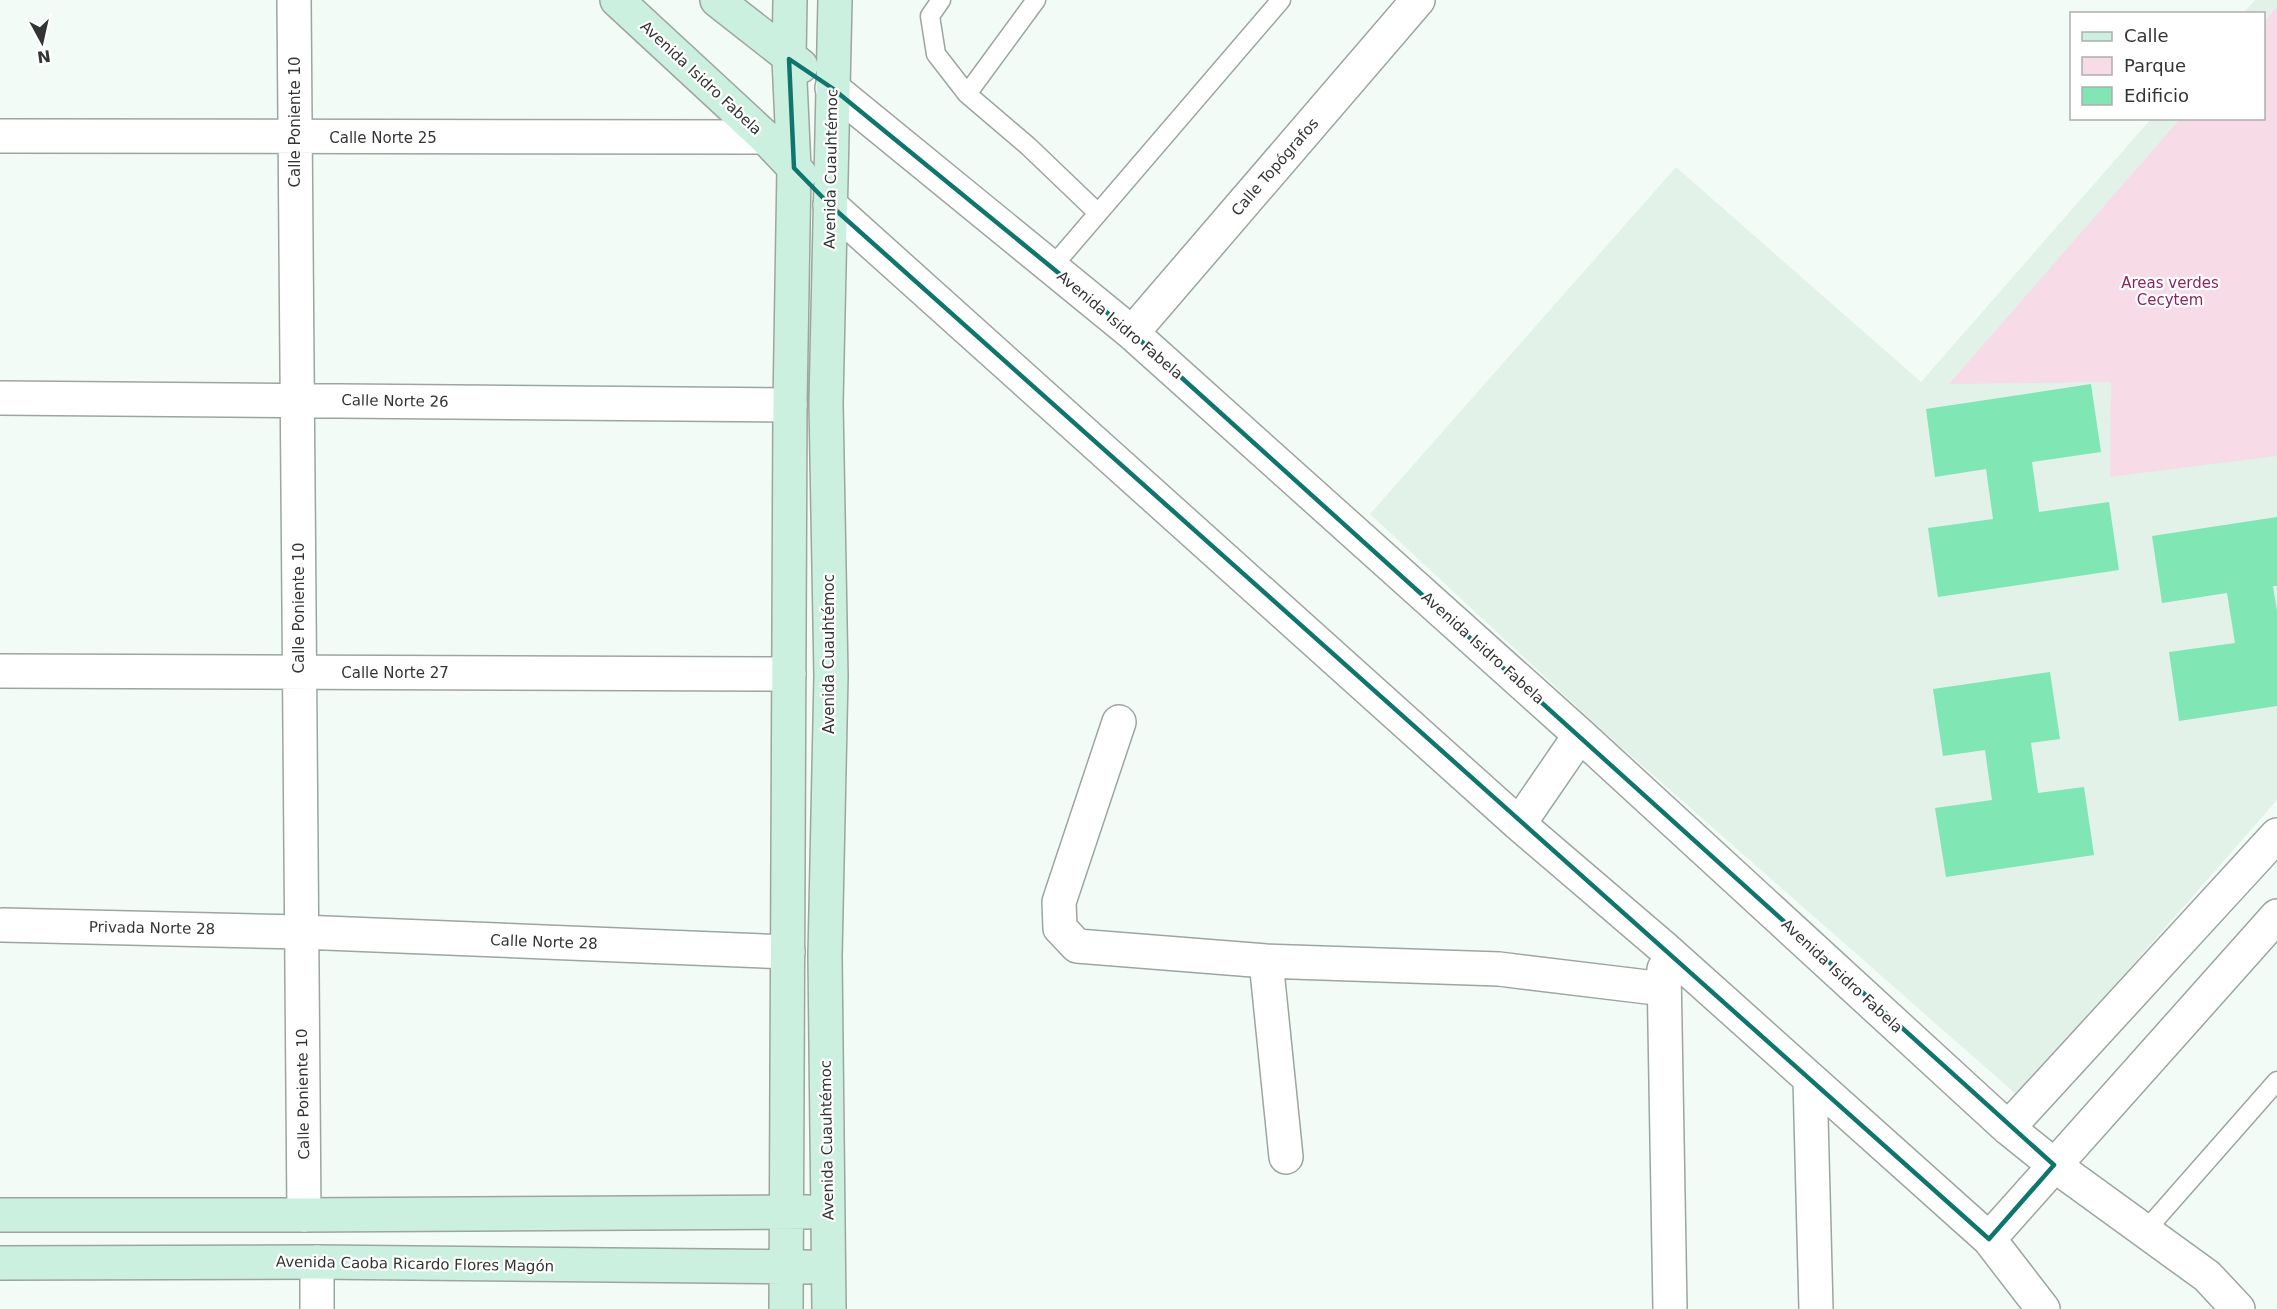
<svg xmlns="http://www.w3.org/2000/svg" width="2277" height="1309" font-family="'DejaVu Sans',sans-serif">
	<rect width="100%" height="100%" fill="#f3fbf6"/>
	<path fill="#e2f2e9" d="M2255,0h22v800l-259,296 -414,-364 -234,-218 306,-347 245,215 230,-263 113,-1v-104l-21,-1z"/>
	<path fill="#f7dbe7" d="M2277,7v449l-167,21 1,-95 -162,2 231,-265 84,-1v-96z"/>
	<path fill="#7fe6b4" d="M2091,384l10,68 -69,10 7,50 70,-10 10,68 -181,27 -10,-69 65,-9 -7,-50 -51,8 -9,-68z
		M2277,517v69h-4l4,25v95l-98,15 -10,-69 66,-9 -8,-50 -65,10 -10,-67z
		M2050,672l10,67 -29,4 7,50 46,-6 10,68 -148,22 -11,-69 57,-8 -7,-50 -42,6 -10,-67z"/>
	<g fill="none" stroke-linecap="round" stroke-linejoin="round">
		<defs>
			<path id="lane" d="M941,0l-11,16 6,38 31,40 61,52 70,67
				M967,94l69,-94
				M1052,267l229,-267
				M2146,1230l131,-149"/>
			<path id="street" d="M294,0l10,1215
				M832,88l300,245 448,402 428,393 46,37 153,111 31,33
				M0,136l765,1
				M830,205l689,619 145,124 325,291 54,70
				M1132,333l286,-333
				M0,398l790,7
				M0,671l789,3
				M1119,722l-60,180 1,26 17,18 189,15 233,8 165,20
				M1519,824l61,-89
				M3,925l298,7 487,20
				M1266,961l20,196
				M1664,969l6,340
				M1810,1079l6,230
				M2008,1128l269,-293
				M1989,1239l288,-323
				M317,1262v47"/>
			<path id="secondary" d="M617,0l148,137 35,37
				M717,0l84,66
				M0,1215h304l504,-3
				M0,1263l317,-1 491,5
				M786,1309l4,-904 4,-237 -5,-109 1,-59
				M829,1309l-4,-353 6,-280 -5,-273 9,-403"/>
		</defs>
		<use href="#lane" stroke="#9da5a1" stroke-width="21"/>
		<use href="#street" stroke="#9da5a1" stroke-width="36"/>
		<use href="#secondary" stroke="#9da5a1" stroke-width="36"/>
		<use href="#lane" stroke="#fff" stroke-width="18"/>
		<use href="#street" stroke="#fff" stroke-width="33"/>
		<use href="#secondary" stroke="#cbf0df" stroke-width="33"/>
	</g>
	<path fill="none" stroke="#0f766e" stroke-width="4.5" stroke-linejoin="round" d="M789,59l43,29 300,245 922,832 -65,74 -1159,-1034 -36,-37z"/>
	<g text-anchor="middle" stroke-width="4.5" stroke-linejoin="round" paint-order="stroke">
		<g font-size="15" fill="#323533" stroke="#fff">
			<text transform="translate(701 78) rotate(43)" y="5">Avenida Isidro Fabela</text>
			<text transform="translate(295 122) rotate(-90)" y="5">Calle Poniente 10</text>
			<text x="383" y="143">Calle Norte 25</text>
			<text transform="translate(1275 167) rotate(-49)" y="5">Calle Topógrafos</text>
			<text transform="translate(831 169) rotate(-89)" y="5">Avenida Cuauhtémoc</text>
			<text transform="translate(1120 325) rotate(40)" y="5">Avenida Isidro Fabela</text>
			<text transform="translate(395 401) rotate(1)" y="5">Calle Norte 26</text>
			<text transform="translate(299 608) rotate(-90)" y="5">Calle Poniente 10</text>
			<text transform="translate(1483 648) rotate(42)" y="5">Avenida Isidro Fabela</text>
			<text transform="translate(829 654) rotate(-90)" y="5">Avenida Cuauhtémoc</text>
			<text x="395" y="678">Calle Norte 27</text>
			<text transform="translate(152 928) rotate(1)" y="5">Privada Norte 28</text>
			<text transform="translate(544 942) rotate(2)" y="5">Calle Norte 28</text>
			<text transform="translate(1842 976) rotate(43)" y="5">Avenida Isidro Fabela</text>
			<text transform="translate(303 1094) rotate(-91)" y="5">Calle Poniente 10</text>
			<text transform="translate(827 1140) rotate(-91)" y="5">Avenida Cuauhtémoc</text>
			<text transform="translate(415 1264) rotate(1)" y="5">Avenida Caoba Ricardo Flores Magón</text>
		</g>
		<g font-size="15" fill="#8d245f" stroke="#fff">
			<text x="2170" y="288">Areas verdes<tspan x="2170" dy="17">Cecytem</tspan></text>
		</g>
	</g>
	<rect x="2070" y="12" width="195" height="108" fill="#ffffff" stroke="#adaead" stroke-width="1.5"/>
	<rect x="2082" y="32" width="30" height="9" fill="#cbf0df" stroke="#adaead" stroke-width="1.5"/>
	<text x="2124" y="42" font-size="18" fill="#323533">Calle</text>
	<rect x="2082" y="57" width="30" height="18" fill="#f7dbe7" stroke="#adaead" stroke-width="1.5"/>
	<text x="2124" y="72" font-size="18" fill="#323533">Parque</text>
	<rect x="2082" y="87" width="30" height="18" fill="#7fe6b4" stroke="#adaead" stroke-width="1.5"/>
	<text x="2124" y="102" font-size="18" fill="#323533">Edificio</text>
	<g transform="translate(42 42) rotate(172)" stroke="#ffffff" stroke-width="4.5" paint-order="stroke">
	<path d="M0-4.5L10 22L0 15L-10 22Z" fill="#323533"/>
	<text y="-9" font-size="16" font-weight="bold" text-anchor="middle" fill="#323533">N</text>
	</g>
</svg>
